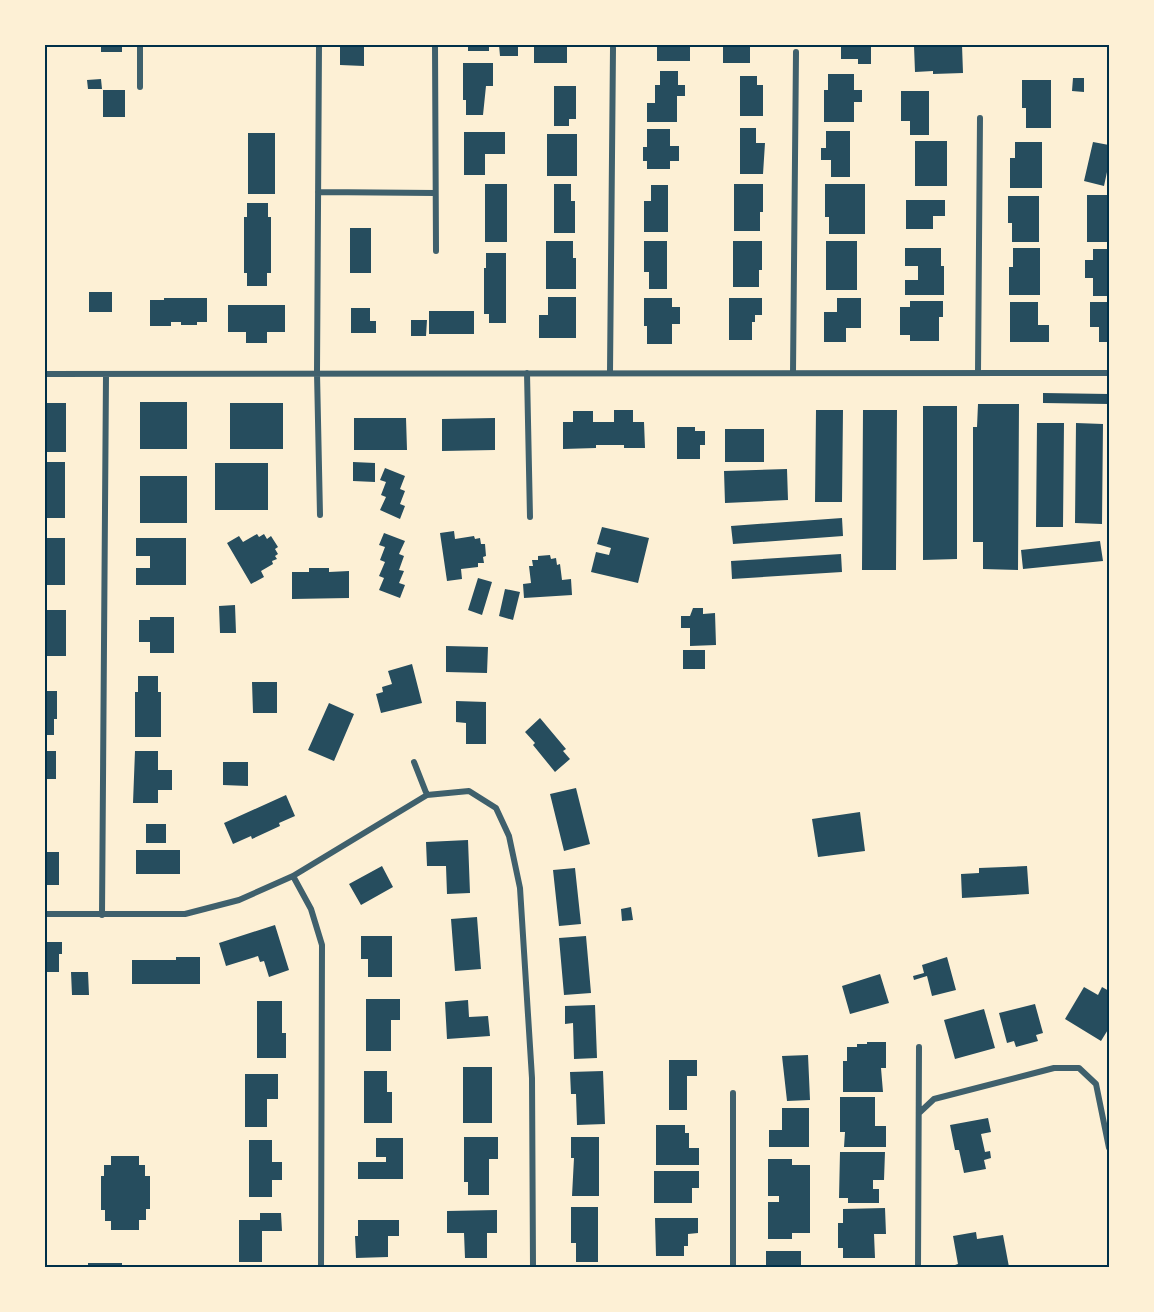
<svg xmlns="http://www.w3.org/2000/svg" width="1154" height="1312" font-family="'PT Sans',sans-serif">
	<rect width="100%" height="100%" fill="#fdf0d5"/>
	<path fill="#264d5e" d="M101,45h21v7h-21z
		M340,45h24v21l-24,-1z
		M468,45h21v6h-21z
		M499,45h19v11h-18z
		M534,45l33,1v17h-33z
		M657,45h33v16h-33z
		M723,45h27v18h-27z
		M841,45h30v19h-13v-5h-17z
		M962,45l1,28 -30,1v-3l-18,1 -1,-26z
		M463,63h30v23h-7l-3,29h-17v-15h-3z
		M660,71h18v14h7v11h-8v26h-30v-19h8v-18h5z
		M828,74h26v16h8v12h-8v20h-30v-32h4z
		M740,76h17v9h6v31h-23z
		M1073,78h11v14l-12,-1z
		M101,79l1,10h-14l-1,-9z
		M1022,80h29v48h-25v-20h-4z
		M554,86h22v33h-7v7h-15z
		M103,90h22v27h-22z
		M901,91h28v44h-19v-14h-9z
		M740,128h16v15h9l-2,31h-23z
		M647,129h23v17h9v15h-9v8h-23v-8h-4v-14h4z
		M826,131h24v46h-19v-17h-10v-12h5z
		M464,132h41v22h-20v21h-21z
		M248,133h27v61h-27z
		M547,134h30v42h-30z
		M915,141h32v45h-32z
		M1015,142h27v46h-32v-30h5z
		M1093,142l16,3v28l-2,-1 -3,14 -20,-5z
		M485,184h22v58h-22z
		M554,184h17v17h4v32h-21z
		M734,184h29v28h-3v19h-26z
		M825,184h40v50h-36v-17h-4z
		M651,185h17v47h-24v-31h7z
		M1087,195h22v47h-22z
		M1008,196h31v46h-27v-19h-4z
		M906,200h39v16h-12v13h-27z
		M247,203h21v14h3v56h-4v13h-20v-13h-3v-56h3z
		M350,228h21v45h-21z
		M546,241h27v17h3v31h-30z
		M644,241h23v48h-18v-17h-5z
		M733,241h29v29h-3v17h-26z
		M826,241h31v49h-31z
		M905,248h36v18h3v29h-39v-15h13v-14h-13z
		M1013,248h27v47h-31v-28h4z
		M1093,249h16v47h-16v-18h-8v-18h8z
		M486,253h20v70h-17v-9h-5v-46h2z
		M89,292h23v20h-23z
		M548,297h28v41h-37v-23h9z
		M164,298h43v24h-10v3h-16v-3h-10v4h-21v-26h14z
		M644,298h28v9h8v17h-8v20h-25v-18h-3z
		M729,298h33v17h-7v7h-3v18h-23z
		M837,298h24v30h-15v14h-22v-30h13z
		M910,301h33v16h-4v24h-29v-6h-10v-28h10z
		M1010,302h28v23h11v17h-39z
		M1090,302h19v40h-10v-15h-9z
		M228,305h57v27h-18v11h-21v-11h-18z
		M351,308h19v13h6v12h-25z
		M429,311h45v23h-45z
		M411,320h16l-1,16h-15z
		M1043,393l66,1v10l-66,-1z
		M140,402h47v47h-47z
		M45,403h21v49h-21z
		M230,403h53v46h-53z
		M978,404h41l-1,166 -35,-1v-27h-10v-115h4z
		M923,406h34v153l-34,1z
		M614,410h19v12h11l1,26h-21v-3h-28v3l-33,1v-27h10v-11h20v11h21z
		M816,410h27l-1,92h-27z
		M863,410h34l-1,160h-34z
		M354,418h52l1,32h-53z
		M495,418v32l-53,1v-32z
		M1037,423h27l-1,104h-27z
		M1076,423l27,1 -1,100 -27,-1z
		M677,427h18v4h10v14h-5v14h-23z
		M725,429h39v33h-39z
		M45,462h20v56h-20z
		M353,462l22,1v19l-22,-1z
		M215,463h53v47h-53z
		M385,468l20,8 -5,13 5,2 -5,13 5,2 -5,13 -20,-9 6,-13 -5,-2 5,-13 -6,-2z
		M787,469l1,31 -63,3 -1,-32z
		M140,476h47v47h-47z
		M842,518l1,18 -110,8 -2,-18z
		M602,527l47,11 -11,45 -47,-11 5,-20 13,3 2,-7 -14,-4z
		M454,531l1,8 19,-3 1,3 5,-1 1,6h4l1,12 -3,1 1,6h-6v4l-17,2 1,10 -15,2 -7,-48z
		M384,533l21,8 -6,13 5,2 -5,14 5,1 -5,12 6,2 -5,13 -21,-8 5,-12 -5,-2 6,-14 -5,-2 5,-13 -6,-2z
		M257,534l2,3 5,-3 3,5 4,-3 7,11 -3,2 3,5 -3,2 2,3 -5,2 1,3 -12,7 3,6 -13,7 -24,-41 12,-7 4,6z
		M45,538h20v47h-20z
		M136,538h50v47h-50v-17h14v-12h-14z
		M1100,541l3,20 -80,8 -2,-19z
		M841,554l1,18 -110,7 -1,-18z
		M550,555l1,4 5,-1 1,7 3,-1 2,16 9,-1 1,16 -48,3 -1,-14 8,-1 -2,-17h4l-1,-6h6v-4z
		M309,568h20v4l20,-1v27l-57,1v-27h17z
		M478,578l14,4 -10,33 -14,-5z
		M505,589l15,3 -7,28 -14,-4z
		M235,605l1,28h-16l-1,-27z
		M693,608h10v6l12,-1 1,32 -26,1v-18h-9v-12h9z
		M45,610h21v46h-21z
		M150,617h24v36h-24v-11h-11v-22h11z
		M446,646l42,1 -1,26 -41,-1z
		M683,650h22v19h-22z
		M412,664l10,39 -41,10 -5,-19 7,-2 -1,-5 10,-3 -4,-13z
		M138,676h20v16h3v45h-26v-45h3z
		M252,682h25v31h-24z
		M45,691h12v28h-3v16h-9z
		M456,701l30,1v42h-20v-21l-10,-1z
		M329,703l25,11 -20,47 -26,-11z
		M540,718l26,31 -3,2 7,8 -15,13 -22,-27 2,-2 -10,-11z
		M45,751h11v28h-11z
		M135,751h23v19h14v20h-14v13h-25z
		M223,762h25v24l-25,-1z
		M576,788l14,56 -26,7 -14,-57z
		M286,795l9,21 -16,7 1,3 -28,13 -1,-3 -18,8 -9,-21z
		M860,812l5,39 -47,6 -6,-38z
		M146,824h20v19h-20z
		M468,840l2,53 -23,1 -1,-28h-19l-1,-24z
		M136,850h44v24h-44z
		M45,852h14v33h-14z
		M382,866l11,21 -32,18 -12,-21z
		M1027,866l2,28 -67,4 -1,-24 18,-1v-5z
		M575,868l6,56 -22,2 -6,-56z
		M631,907l2,13 -11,1 -1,-12z
		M477,917l4,52 -26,2 -4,-52z
		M275,925l14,45 -20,7 -5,-16 -4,1 -2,-6 -32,10 -7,-23z
		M361,936h31v41h-24v-18h-7z
		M586,936l5,57 -27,2 -5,-57z
		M45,942h17v12h-3v18h-14z
		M176,957h24v27h-68v-24h44z
		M947,957l9,33 -24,6 -5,-20 -13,4 -1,-4 11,-3 -2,-8z
		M71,972h17l1,23h-17z
		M880,974l9,29 -39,11 -8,-28z
		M1084,987l14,8 4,-8 7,4v37l-8,13 -36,-22z
		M366,999h34v21h-9v31h-25z
		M468,1000l1,17 19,-1 2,20 -43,3 -2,-37z
		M257,1001h25v32h4v25h-29z
		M1035,1004l8,29 -7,2 2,6 -22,6 -2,-6 -7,2 -8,-30z
		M595,1005l2,53 -23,1 -1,-36 -8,1v-18z
		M984,1009l11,39 -40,11 -11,-39z
		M867,1042h19v26h-5l2,24h-40v-31h4v-14h10v-3h10z
		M808,1055l2,45 -23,1 -5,-45z
		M669,1060h28v16h-10v34h-18z
		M463,1067h29v56h-29z
		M364,1071h23v21h5v31h-28z
		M603,1071l2,53 -28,1 -1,-31h-5l-1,-22z
		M245,1074h33v25h-11v28h-22z
		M840,1097h35v29h11v21h-42l1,-15h-5z
		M782,1108h27v39h-40v-17h13z
		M988,1118l3,14 -10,2 4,18 5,-1 1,7 -7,2 2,9 -22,4 -5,-23h-4l-5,-25z
		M656,1125h29v8h4v15h10v17h-43z
		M464,1137h34v22h-9v36h-21v-13h-4z
		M571,1137h28v59h-27l2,-38h-3z
		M376,1138h27v41h-45v-17h28v-5h-10z
		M249,1140h23v22h10v18h-10v17h-23z
		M840,1152h45l-1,28h-11v9h6v14h-31v-5h-9z
		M111,1156h28v9h6v11h5v33h-4v11h-7v10h-28v-9h-6v-11h-4v-34h3v-11h7z
		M768,1159h24v6h18v68h-18v6h-24v-37h11v-6h-11z
		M654,1171h45v17h-7v15h-38z
		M571,1207h27v55h-22v-19h-5z
		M885,1208l1,26h-12l1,24h-32v-10h-5v-25h5v-14z
		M497,1210v23h-10v25h-22l-1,-25h-17v-22z
		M260,1213h21l1,18h-20v31h-23v-42h21z
		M655,1218h43v15l-10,1v12h-4v10h-28z
		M358,1220h41v16h-11v21l-32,1 -1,-22h3z
		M976,1232l1,7 26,-4 6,32h-60l9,-3 -5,-28z
		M766,1251h35v16h-35z
		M88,1263h34v4h-34z"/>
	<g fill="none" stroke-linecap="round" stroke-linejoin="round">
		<path stroke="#3f606c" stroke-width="6" d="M319,45l-2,328 3,142
			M435,45l1,206
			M140,87v-42
			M318,192l117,1
			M527,373l3,144
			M610,373l3,-325
			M793,373l3,-321
			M978,373l2,-255
			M45,374l1064,-1
			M414,762l13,33
			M293,876l18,33 11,36 -1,322
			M45,914h140l54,-14 54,-24 134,-81 42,-4 27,17 13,28 11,52 12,190 1,189
			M102,915l4,-540
			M733,1093v174
			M919,1113l15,-14 120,-31h25l17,16 13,64
			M918,1267l1,-220"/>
	</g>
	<rect width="1154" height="1312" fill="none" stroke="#fdf0d5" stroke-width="93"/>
	<rect x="46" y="46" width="1062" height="1220" fill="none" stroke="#003049" stroke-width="2"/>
</svg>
